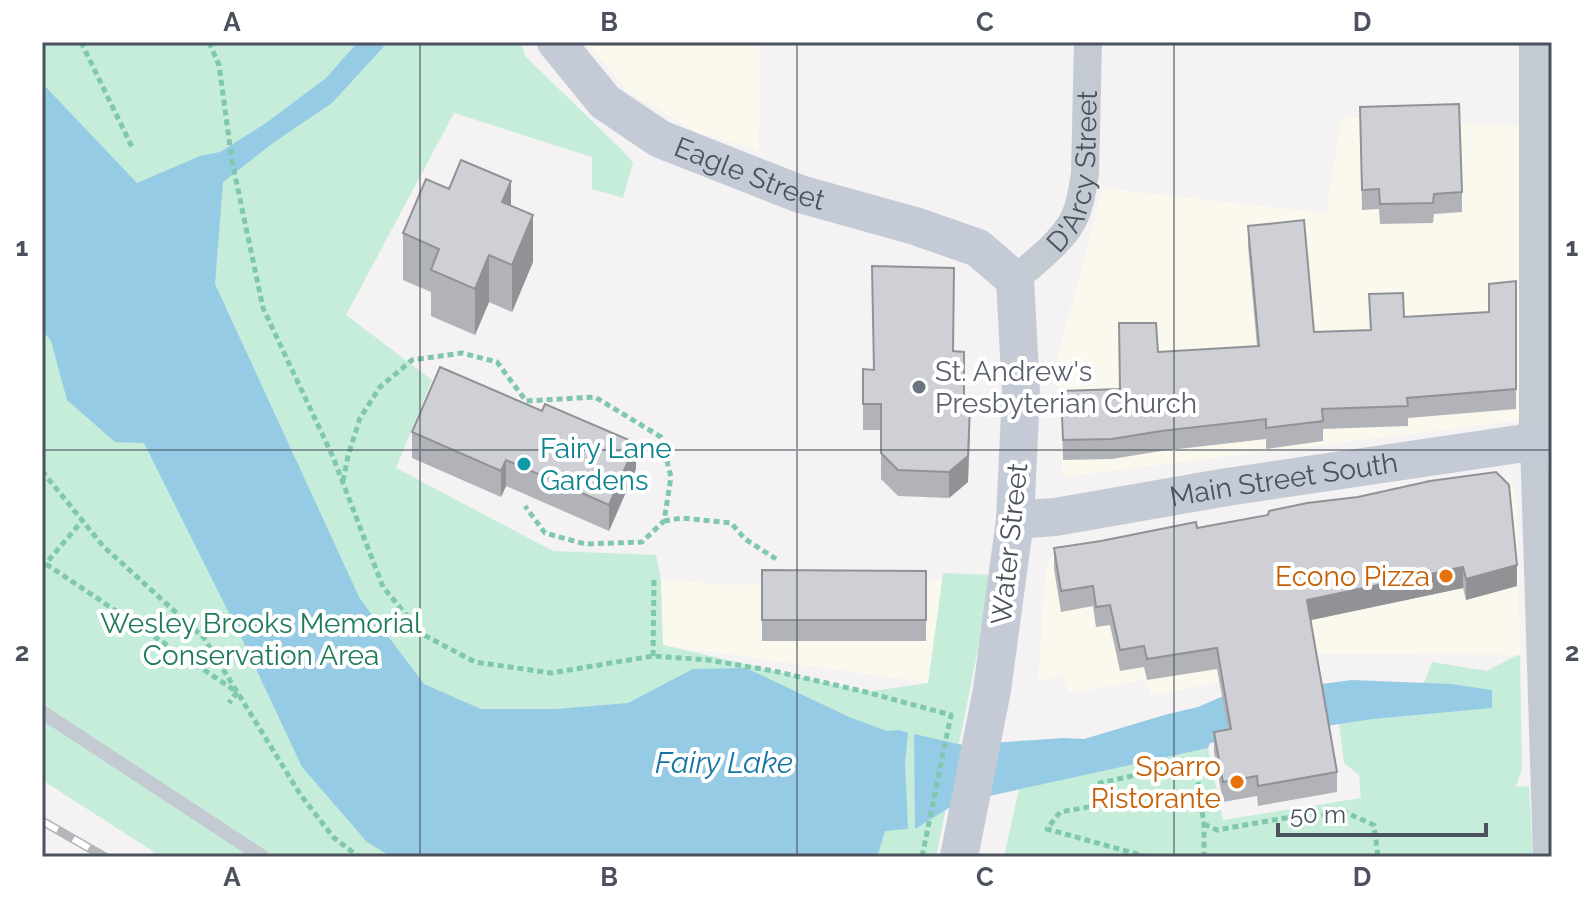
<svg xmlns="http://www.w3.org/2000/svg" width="1594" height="899" font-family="Raleway,sans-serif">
	<rect width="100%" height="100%" fill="#f4f2f2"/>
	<path fill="#fbf9ee" d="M586,42h174l-1,109 -64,-20 -67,-39z
		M1342,117l177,9 11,293 -467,58 -6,-116 46,-173 223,25z
		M1511,478l6,23 3,154 -207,-1 24,138 -79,14 -2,-10 -33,6 -9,-50 17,-3 -12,-67 -68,14 -5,-16 -76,13 -9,-18 -23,7 7,-104 4,-19 13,-12z
		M661,580l76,5 206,-5 -15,103 -266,-38z"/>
	<path fill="#c5edda" d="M42,42h478l6,15 99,96 8,10 -10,35 -31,-9v-32l-138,-44 -108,202 86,65 -36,88 157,83 103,4 5,25 2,65 203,47 62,-9 15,-110 50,2 -57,282h-774l-120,-77z
		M1520,655l2,113 -6,19 13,-1 4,71h-529l15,-68 189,-41 15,72 138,-22 -2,-23 -15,-12 -8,-63 88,-17 8,-21 55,9 26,-14z"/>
	<path fill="#96cbe6" d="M358,42h30l-56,61 -59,40 -50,39 -8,102 145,315 64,85 57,25h75l72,-6 65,-34 53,-1 103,49 38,14 12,-1 9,3 -3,31 3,65 -23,2 -7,23 -5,3h-481l-25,-15 -65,-75 -59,-126 -99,-198 -29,-1 -48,-42 -16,-59 -9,-11v-247l95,100 63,-27 20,-4 46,-29 60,-45z
		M1352,680l99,4 41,6v18l-119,11 -163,24 -2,5 -251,55 -42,26 -1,-95 49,11 101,-7 20,1 84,-25 30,-7 23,-10z"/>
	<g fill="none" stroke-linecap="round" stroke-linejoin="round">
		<path stroke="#7fc8ae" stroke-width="5" stroke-dasharray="6 4" stroke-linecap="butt" d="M81,42l51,105
			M209,42l10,23 13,96 31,147 70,149 50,130 39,47 53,28 76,11 102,-17 55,4 66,11 92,21 85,23 -29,142
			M42,471l61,75 101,92 96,156 33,43 26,20
			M343,481l5,-25 12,-38 20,-31 32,-27 50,-7 35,9 29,39 69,-4 66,40 10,40 -7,44 -22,21 -57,2 -40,-11 -20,-27
			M664,521l18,-3 49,5 14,16 31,20
			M46,564l191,128 -8,11
			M42,568l40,-47
			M653,656l1,-77
			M1204,824l13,6 68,-12 62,-5 27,12 4,32
			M1148,857l-101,-28 13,-17 40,-7 -4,-21 99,-22 9,62v33"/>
		<path stroke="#c4cad2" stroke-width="14" d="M42,712l221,145"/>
		<g stroke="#c4cad2" stroke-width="28">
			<path id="s1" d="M1015,280c20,-19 49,-39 60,-64 6,-14 8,-29 10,-43l3,-131"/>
			<path d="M1534,442l13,415"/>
		</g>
		<path stroke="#c4cad2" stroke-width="34" d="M1534,442l2,-21v-379"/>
		<g stroke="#c4cbd6" stroke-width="38">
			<path id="s2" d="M556,42l49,60 55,37 140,55 115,32 63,22 37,32 6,112 -6,128 -23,170 -33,167"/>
			<path id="s3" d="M1015,520l40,-3 172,-30 325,-48"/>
		</g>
		<defs>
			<path id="rail" d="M42,821l63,36"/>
		</defs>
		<use href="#rail" stroke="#b4b6bb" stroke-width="9"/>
		<use href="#rail" stroke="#fff" stroke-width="6" stroke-dasharray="18" stroke-linecap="butt"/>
	</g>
	<path fill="#b2b3b8" d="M1360,107l102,85v20l-28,2 -1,9 -53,1 -1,-15 -17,1z
		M449,189l62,17 22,56 -21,50 -23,-10 -14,33 -44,-19v-24l-28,-12v-47z
		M1248,226l66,106 56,-2 -1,-36 35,23 85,-5 27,-31v128l-108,9v8l-85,3v12l-57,8v-10l-105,12 -49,8 -49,1 -2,-69 58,-2 138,-43 -9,-100z
		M872,266l81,85 17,82 -2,49 -19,16 -51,-2 -17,-17v-49h-18v-61l11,1z
		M412,432l224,37 -27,62 -103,-45 -5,11 -89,-39z
		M1269,511l248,75 -51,14 -3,-12 -153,32 27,152v20l-79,14 -1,-10 -34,6 -9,-50v-20l14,-3 -11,-60 -70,11 -3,-13 -24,4 -10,-46 -14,2 -3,-21 -32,6 -7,-43v-21l143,-20 71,-13z
		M762,570l164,1v70h-164z"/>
	<path fill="#919296" d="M511,181v47l-9,-26z
		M533,215v47l-21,50v-47z
		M489,255v47l-14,33v-46z
		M970,407l-2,75 -19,16v-26z
		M636,443v26l-27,62v-26z
		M506,460v26l-5,11v-26z
		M1517,565v21l-51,14v-21z
		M1463,567v21l-156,33v-21z"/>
	<path fill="#cfd0d6" stroke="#919296" stroke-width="2" d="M1459,104l3,88 -28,2 -1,9 -53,1 -1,-15 -17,1 -2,-83z
		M461,160l50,21 -9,21 31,13 -21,50 -23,-10 -14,34 -44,-19 8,-21 -36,-16 23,-54 23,10z
		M1304,220l10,112 57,-2 -2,-36 34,-1 1,24 85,-5v-28l27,-3v108l-109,9 1,8 -86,3 1,12 -57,7v-9l-105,12 -49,8 -49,1 -2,-49 59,-2 -1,-66h37l2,29 101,-6 -11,-120z
		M872,266l82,2 -1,83 11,1v50l6,5 -2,49 -19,16 -51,-2 -17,-17v-49h-18v-35l11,1z
		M440,367l102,44 3,-7 91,39 -27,62 -103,-45 -5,11 -89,-39z
		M1496,472l13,13 8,80 -51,14 -3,-12 -156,33 30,172 -79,14 -1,-10 -34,6 -9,-50 17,-3 -14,-81 -70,11 -3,-13 -24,4 -10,-45 -14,2 -3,-21 -32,5 -7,-43 47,-7 95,-19 1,6 71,-13 1,-4 38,-8 51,-6 72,-16z
		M762,570l164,1v49h-164z"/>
	<path fill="none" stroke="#4b525e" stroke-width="2" stroke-opacity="0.55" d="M420,42v815M797,42v815M1174,42v815M42,450h1510"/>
	<circle fill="#6b7280" stroke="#fff" stroke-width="3" cx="919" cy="387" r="8"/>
	<circle fill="#0f9aa8" stroke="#fff" stroke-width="3" cx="524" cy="464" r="8"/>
	<g fill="#e8710a" stroke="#fff" stroke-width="3">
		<circle cx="1446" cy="576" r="8"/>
		<circle cx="1237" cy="782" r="8"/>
	</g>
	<g text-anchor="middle" stroke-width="8" stroke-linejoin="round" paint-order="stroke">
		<g font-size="28" fill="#4b525e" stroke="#fff">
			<text dy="10" stroke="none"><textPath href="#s1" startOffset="132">D'Arcy Street</textPath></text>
			<text dy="10" stroke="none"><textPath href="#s2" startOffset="240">Eagle Street</textPath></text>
			<text dy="10" stroke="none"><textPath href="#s3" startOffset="272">Main Street South</textPath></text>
			<text transform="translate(1009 544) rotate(-84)" y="10">Water Street</text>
		</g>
		<g font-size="28" fill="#5b616d" stroke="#fff" text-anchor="start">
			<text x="935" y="381">St. Andrew's<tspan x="935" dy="32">Presbyterian Church</tspan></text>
		</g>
		<g font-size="28" fill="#0d838f" stroke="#fff" text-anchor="start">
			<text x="540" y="458">Fairy Lane<tspan x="540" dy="32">Gardens</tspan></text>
		</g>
		<g font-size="28" fill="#c56008" stroke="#fff" text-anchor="end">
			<text x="1430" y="586">Econo Pizza</text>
			<text x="1221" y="776">Sparro<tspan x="1221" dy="32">Ristorante</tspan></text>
		</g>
		<g font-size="28" fill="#1f7b59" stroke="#fff">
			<text x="261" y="633">Wesley Brooks Memorial<tspan x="261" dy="32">Conservation Area</tspan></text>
		</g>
		<g font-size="30" font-style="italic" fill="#1874a4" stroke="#fff">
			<text x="724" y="773">Fairy Lake</text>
		</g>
	</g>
	<rect width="1594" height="899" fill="none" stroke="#ffffff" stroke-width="88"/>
	<path d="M1278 823v12h208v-12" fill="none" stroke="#4b525e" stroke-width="4"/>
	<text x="1290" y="823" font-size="24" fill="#4b525e" stroke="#ffffff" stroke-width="6" paint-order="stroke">50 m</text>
	<rect x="44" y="44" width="1506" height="811" fill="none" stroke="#4b525e" stroke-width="3"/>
	<g font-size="26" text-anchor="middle" font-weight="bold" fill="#4b525e">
		<text x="232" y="31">A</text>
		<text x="609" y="31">B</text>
		<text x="985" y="31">C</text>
		<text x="1362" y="31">D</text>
		<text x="22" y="256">1</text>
		<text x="1572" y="256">1</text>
		<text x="22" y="661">2</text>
		<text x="1572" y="661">2</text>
		<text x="232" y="886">A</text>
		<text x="609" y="886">B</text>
		<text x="985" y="886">C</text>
		<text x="1362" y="886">D</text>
	</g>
</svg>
